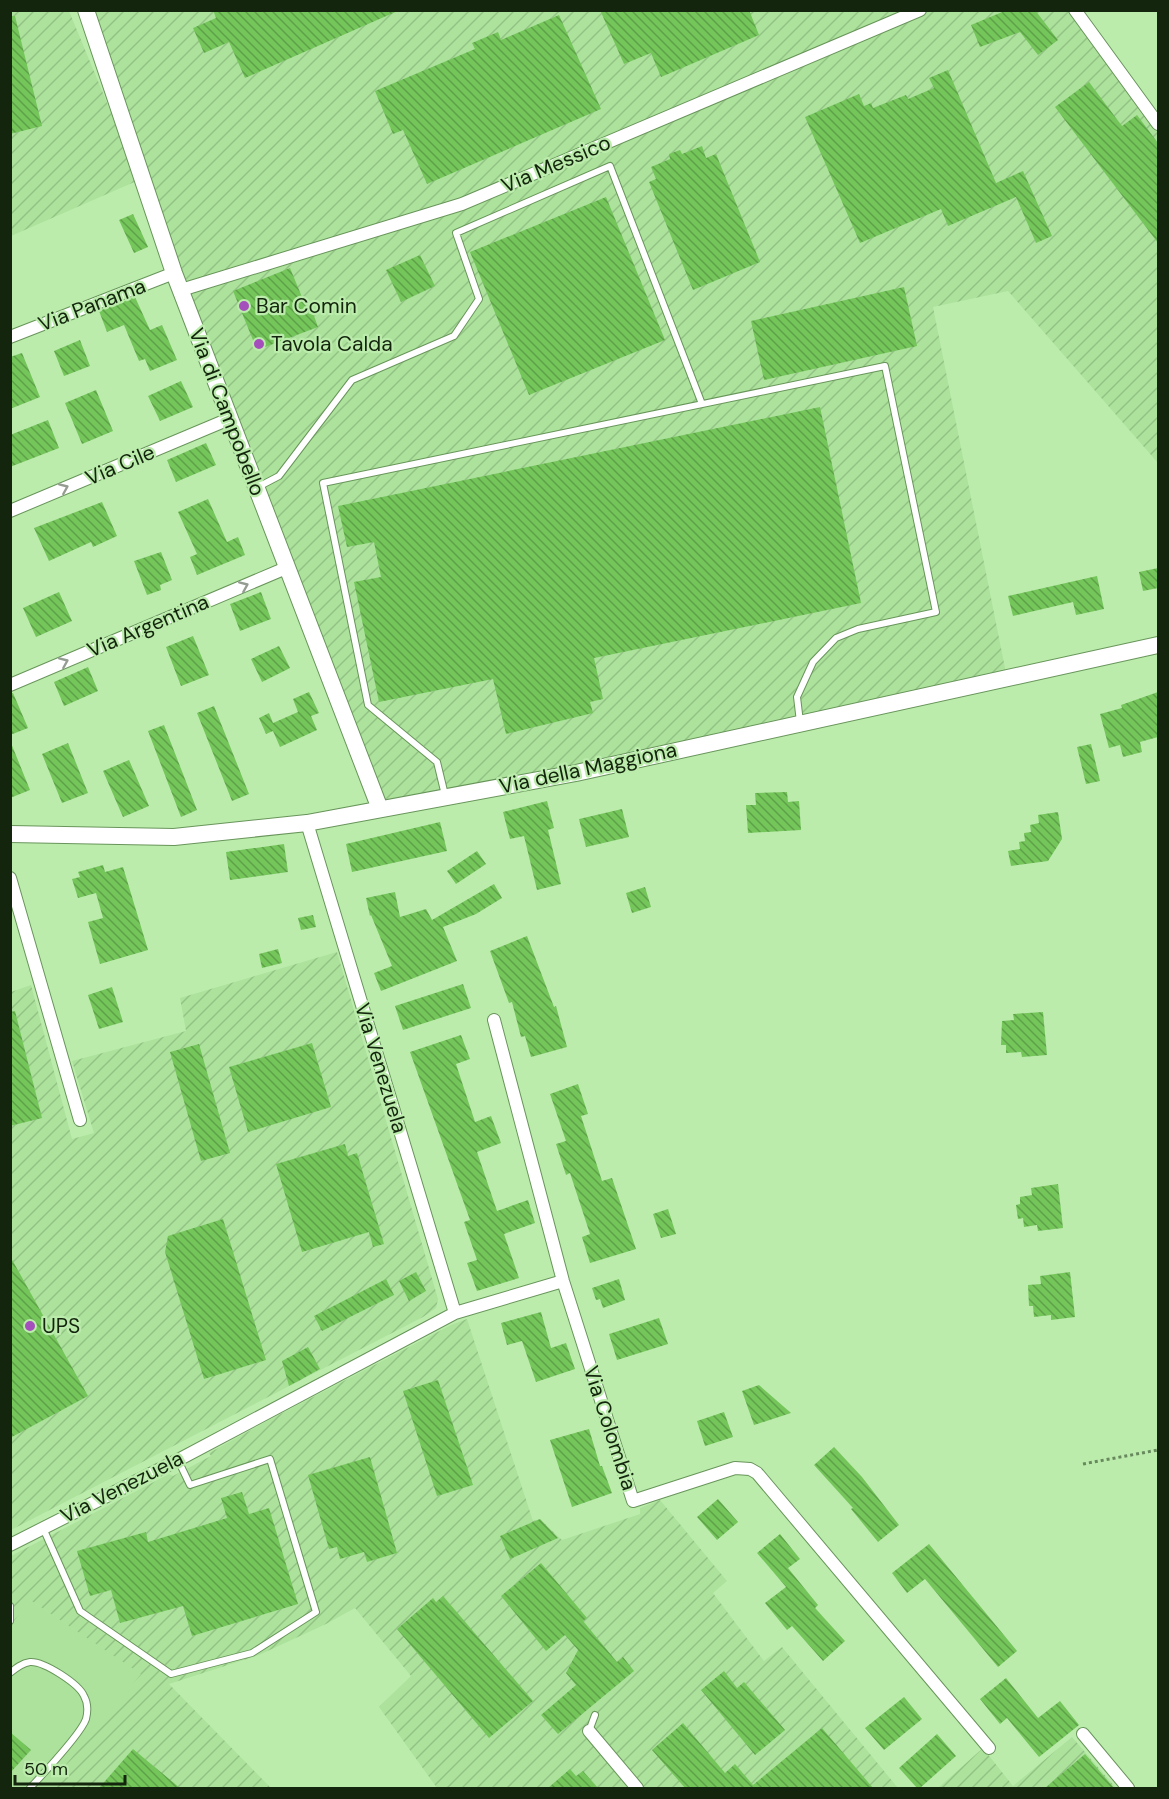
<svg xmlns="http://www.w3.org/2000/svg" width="1169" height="1799" font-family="'DM Sans',sans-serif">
	<defs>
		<pattern id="industrial-furrows" width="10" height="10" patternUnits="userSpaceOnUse" patternTransform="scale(1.5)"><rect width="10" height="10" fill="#ace29c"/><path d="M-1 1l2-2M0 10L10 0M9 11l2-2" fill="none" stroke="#93c285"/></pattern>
		<pattern id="building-back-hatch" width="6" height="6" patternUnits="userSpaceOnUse" patternTransform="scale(1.5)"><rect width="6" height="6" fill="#74c65a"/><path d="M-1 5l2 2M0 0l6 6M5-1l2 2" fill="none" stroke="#5ea149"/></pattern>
	</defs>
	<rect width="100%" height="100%" fill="#bbecac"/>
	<path fill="#ace29c" d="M30,1600l112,74 -94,112v2h-37l-1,-163z"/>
	<path fill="url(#industrial-furrows)" d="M11,11h58l70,169 -128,56z
		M86,11h989l83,113v339l-150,-172 -75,16 74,371 -627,131z
		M337,952l101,347 -2,9 -13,9 -412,213v-538l20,-7 41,154 22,-6 -22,-72 114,-30 -6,-33z
		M467,1319l66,202 7,-2 22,21 78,-26v-6l20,-8 67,81 -14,12 51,68 18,-14 116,141h-461l-58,-81 32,-31 -56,-68 -29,16 -67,31 -90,29 102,104h-223v-2l93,-112 -111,-74 -19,25v-69l158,-82 4,2 38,-20 -2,-3 60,-33 182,-95z
		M1072,1737l44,51h-178l45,-40 30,38z"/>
	<path fill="url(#building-back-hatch)" d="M213,10h187l-155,68 -16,-36 -25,11 -11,-25 23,-10z
		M600,10h149l10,25 -98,42 -10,-24 -27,11z
		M1007,10h28l23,30 -20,15 -18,-23 -40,15 -9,-22z
		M559,15l42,94 -174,75 -24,-54 -10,4 -18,-43 100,-42 -3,-6 26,-11 3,8z
		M10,16h5l27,110 -32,8z
		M948,70l48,113 27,-12 29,65 -16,7 -20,-46 -68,29 -7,-17 -81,34 -55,-126 54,-23 5,12 7,-3 2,5 33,-13 2,4 26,-11 -5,-10z
		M1089,82l33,44 15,-11 21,28v100l-103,-136z
		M702,146l4,12 10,-4 44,108 -67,28 -44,-108 7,-3 -5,-12 19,-8 -1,-5 11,-4 2,4z
		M606,197l59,143 -136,55 -59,-143z
		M133,214l15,33 -14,6 -15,-33z
		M420,255l15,31 -34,16 -15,-32z
		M290,268l19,46 4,-1 5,14 -61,23 -24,-59z
		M904,287l13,59 -153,34 -13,-59z
		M135,297l15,33 12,-5 15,35 -27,11 -5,-12 -6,2 -15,-36 -17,7 -8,-21z
		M80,340l10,26 -26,10 -10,-25z
		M22,353l18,44 -30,12v-52z
		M181,381l12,26 -33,14 -12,-25z
		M96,390l17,41 -31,13 -17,-41z
		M820,407l41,196 -267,55 9,41 -13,3 3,11 -87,21 -13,-55 -114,23 -25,-120 27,-5 -7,-35 -27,5 -9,-41z
		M48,420l11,28 -49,19v-32z
		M206,443l10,22 -40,17 -9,-22z
		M208,499l19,43 11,-5 7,18 -48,20 -7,-18 7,-3 -19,-42z
		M102,502l15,34 -24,11 -2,-5 -42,19 -15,-33z
		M161,552l11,28 -12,5 1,5 -14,5 -13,-34z
		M1158,568v20l-15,3 -4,-19z
		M1097,576l7,33 -28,6 -3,-13 -60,14 -5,-20z
		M59,592l13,29 -36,16 -13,-29z
		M261,592l10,27 -31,12 -10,-27z
		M193,636l16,39 -28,11 -15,-39z
		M279,646l11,22 -28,14 -11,-23z
		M88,667l10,24 -34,15 -10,-24z
		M309,692l10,21 -8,3 6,14 -37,17 -7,-16 -7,3 -7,-16 10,-5 4,10 25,-11 -5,-13z
		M1158,692v45l-18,5 2,10 -19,5 -3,-12 -11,3 -9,-34 22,-6 -1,-3z
		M10,693h3l15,35 -18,7z
		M214,706l35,88 -17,7 -35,-88z
		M164,725l33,85 -16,7 -33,-86z
		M11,743l19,47 -20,8v-55z
		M68,743l20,50 -26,10 -20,-49z
		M1091,744l9,37 -14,3 -9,-37z
		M129,760l20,46 -26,11 -20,-46z
		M787,792l1,10 11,-1 2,29 -53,3 -2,-28h10l-1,-12z
		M547,801l7,27 -6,2 13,54 -24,6 -13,-54 -14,3 -7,-27z
		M622,809l7,28 -43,10 -7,-28z
		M1058,812l4,27 -14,22 -37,5 -3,-15 12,-2 -1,-7 6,-1 -1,-8 7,-1 -1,-7 9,-2 -1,-8z
		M440,822l7,29 -95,21 -6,-28z
		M284,844l4,28 -58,8 -4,-28z
		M477,851l9,13 -30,20 -9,-13z
		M103,865l2,7 18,-5 25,83 -48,14 -12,-42 15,-4 -7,-25 -18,5 -6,-19 8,-2 -2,-5z
		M494,884l8,14 -26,16 -33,13 14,34 -76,30 -7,-18 18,-7 -21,-51 -1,1 -4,-18 29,-6 5,25 26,-8 6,11z
		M645,887l6,20 -19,6 -6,-20z
		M313,915l3,12 -15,3 -3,-12z
		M527,936l27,71 2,-1 11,41 -36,10 -6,-21 -4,1 -9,-35 -3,1 -19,-52z
		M278,949l4,14 -20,5 -3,-14z
		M463,984l8,24 -68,22 -8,-24z
		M112,987l11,35 -24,7 -11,-34z
		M15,1011l27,107 -32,8v-114z
		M1043,1012l4,43 -25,2 -1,-5 -15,1v-8h-5l1,-24 12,-1 -1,-6z
		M461,1035l9,24 -14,5 19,58 16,-6 10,27 -24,9 20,59 31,-11 7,23 -31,11 15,44 -42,13 -10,-28 10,-3 -13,-38 6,-2 -60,-168z
		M312,1043l19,64 -83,25 -19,-65z
		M199,1044l31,109 -29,8 -31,-109z
		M578,1084l10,30 -7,2 21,65 10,-3 24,71 -46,14 -8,-26 8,-3 -20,-61 -4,2 -10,-31 10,-3 -16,-47z
		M345,1144l3,12 9,-3 27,91 -11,3 -4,-15 -67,20 -26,-88z
		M1058,1184l5,44 -25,3 -1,-6 -13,2 -1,-9 -5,1 -2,-14 4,-1v-7l12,-2 -1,-7z
		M668,1209l8,25 -15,4 -8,-24z
		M223,1219l43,141 -62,19 -39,-127 3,-16z
		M10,1256l78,140 -78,42z
		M416,1272l10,19 -17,10 -10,-20z
		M1070,1272l5,45 -24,3v-5l-17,2 -1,-11h-4l-1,-21 13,-1 -1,-8z
		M386,1279l8,16 -72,36 -8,-15z
		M619,1279l6,21 -22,8 -3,-9 -4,1 -4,-12z
		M541,1312l10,36 15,-5 9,26 -39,13 -14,-41 -15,4 -6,-22z
		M659,1318l9,26 -51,16 -8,-26z
		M308,1347l12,22 -31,17 -7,-25z
		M438,1380l35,105 -36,11 -34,-105z
		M759,1385l32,28 -37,12 -12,-34z
		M724,1412l9,25 -28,9 -8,-25z
		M589,1429l11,37h2l10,27 -40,14 -22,-67z
		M834,1447l28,30 37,48 -21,17 -27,-33 2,-1 -39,-43z
		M370,1457l27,96 -30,9 -3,-10 -24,7 -3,-12 -8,2 -21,-74z
		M242,1492l7,22 20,-6 29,96 -106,32 -9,-30 -63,17 -9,-33 -21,6 -13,-45 69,-19 2,10 79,-24 -6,-20z
		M718,1499l20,23 -21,18 -20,-23z
		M540,1519l18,19 -48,21 -10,-23z
		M780,1534l20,25 -12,9 30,37 -3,3 30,33 -22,20 -31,-35 -5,4 -22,-27 21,-16 -29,-34z
		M929,1544l88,107 -19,16 -73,-88 -18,14 -15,-20z
		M541,1563l46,55 -4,3 34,41 6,-5 11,14 -76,63 -17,-19 35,-30 -10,-12 12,-23 -13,-15 -19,16 -45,-55z
		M443,1596l90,105 -44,37 -92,-109 36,-31 3,4z
		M724,1671l13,17 7,-6 41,48 -30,25 -54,-65z
		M1006,1678l32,40 22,-17 19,24 -40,32 -32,-39 -7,6 -20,-25z
		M904,1697l18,22 -38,31 -19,-22z
		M683,1723l42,50 10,-9 18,21 69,-57 51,60h-188l-33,-38z
		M10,1732l21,18 -21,23z
		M937,1734l19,22 -36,32h-3l-18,-20z
		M133,1749l47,39h-81z
		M1085,1754l29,34h-69z
		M570,1769l6,7 7,-5 15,17h-50z"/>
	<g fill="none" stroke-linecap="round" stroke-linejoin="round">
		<defs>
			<path id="service" d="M258,487l21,-11 73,-96 102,-44 25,-37 -23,-66 154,-67 92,238
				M445,795l-8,-33 -69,-57 -45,-222 562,-117 51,246 -78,17 -22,9 -23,24 -16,35 3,25
				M43,1528l37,83 91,63 81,-21 64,-41 -46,-153 -80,26 -12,-25
				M10,1606v15
				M10,1673c6,-5 12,-10 20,-11 14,-1 49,22 54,34 4,7 4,15 2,23 -5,15 -43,55 -56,69
				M589,1731l6,-16"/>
			<path id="minor" d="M1075,10l83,114
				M181,290l281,-86 458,-194
				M10,337l164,-64
				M10,511l219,-92
				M10,685l276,-117
				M307,823l148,490
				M10,878l70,242
				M494,1020l69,261 70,220 102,-33 15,1 7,4 232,275
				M10,1545l168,-85 277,-147 108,-32
				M589,1731l48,57
				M1083,1734l45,54"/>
			<path id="tertiary" d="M86,10l88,263 206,536
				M10,834l164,3 133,-14 269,-50 582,-128"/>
		</defs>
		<use href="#service" stroke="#68955a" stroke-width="8"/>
		<use href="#minor" stroke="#68955a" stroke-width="14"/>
		<use href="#tertiary" stroke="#68955a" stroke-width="18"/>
		<path stroke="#68895d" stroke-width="3" stroke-dasharray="3 3" stroke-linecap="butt" d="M1083,1464l75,-14"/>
		<use href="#service" stroke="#fff" stroke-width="6"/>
		<use href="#minor" stroke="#fff" stroke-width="12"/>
		<use href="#tertiary" stroke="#fff" stroke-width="16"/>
	</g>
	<defs><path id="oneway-chevron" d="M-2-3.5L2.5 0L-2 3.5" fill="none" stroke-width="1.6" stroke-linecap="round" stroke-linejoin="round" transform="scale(1.5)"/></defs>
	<g stroke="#959d92">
		<use href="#oneway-chevron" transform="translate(64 488) rotate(-23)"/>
		<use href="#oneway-chevron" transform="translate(244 586) rotate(-23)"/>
		<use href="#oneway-chevron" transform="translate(64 662) rotate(-23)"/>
	</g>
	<g fill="#a54fbc" stroke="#bbecac" stroke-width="2">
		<circle cx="244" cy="306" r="6"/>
		<circle cx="259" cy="344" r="6"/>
		<circle cx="30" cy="1326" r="6"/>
	</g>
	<g text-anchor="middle" stroke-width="4.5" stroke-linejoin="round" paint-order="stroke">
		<g font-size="21" fill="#13250d" stroke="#bbecac">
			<text transform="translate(556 164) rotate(-23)" y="7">Via Messico</text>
			<text transform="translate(92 305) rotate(-21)" y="7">Via Panama</text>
			<text transform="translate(227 412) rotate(69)" y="7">Via di Campobello</text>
			<text transform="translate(120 465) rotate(-23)" y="7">Via Cile</text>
			<text transform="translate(148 626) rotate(-23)" y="7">Via Argentina</text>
			<text transform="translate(588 768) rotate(-12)" y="7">Via della Maggiona</text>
			<text transform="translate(381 1068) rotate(73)" y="7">Via Venezuela</text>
			<text transform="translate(610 1428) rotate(72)" y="7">Via Colombia</text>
			<text transform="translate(122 1487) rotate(-27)" y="7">Via Venezuela</text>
		</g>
		<g font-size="21" fill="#13250d" stroke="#bbecac" text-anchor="start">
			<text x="256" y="313">Bar Comin</text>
			<text x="271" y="351">Tavola Calda</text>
			<text x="42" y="1333">UPS</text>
		</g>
	</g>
	<rect width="1169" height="1799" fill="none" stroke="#13250d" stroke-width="24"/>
	<path d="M15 1775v9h110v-9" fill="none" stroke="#13250d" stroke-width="3"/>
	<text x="24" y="1775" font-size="18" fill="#13250d" stroke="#bbecac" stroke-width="4.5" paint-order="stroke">50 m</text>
</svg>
